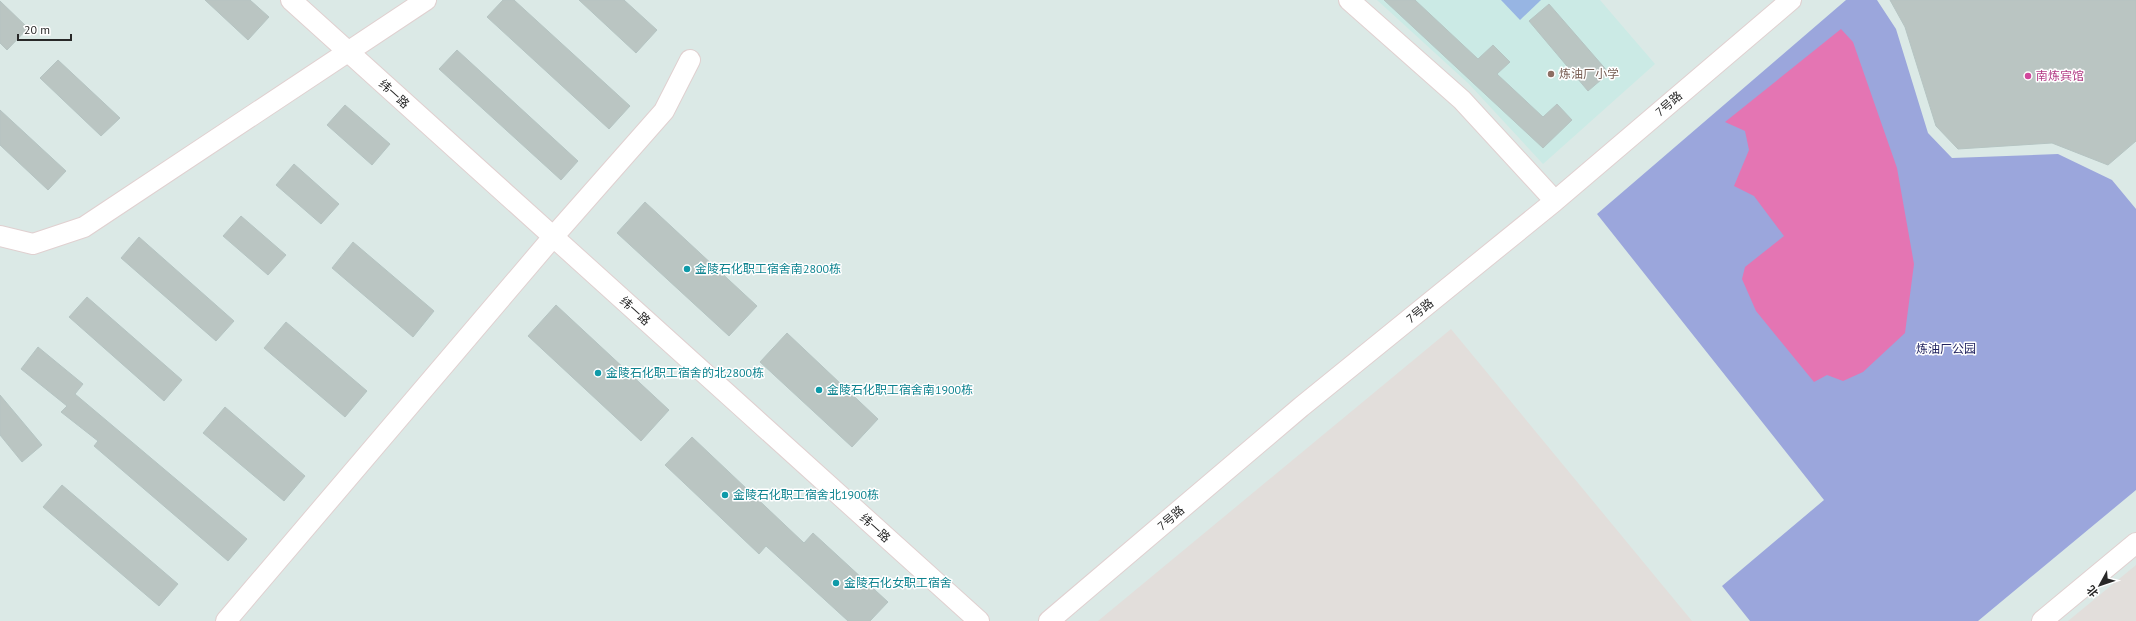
<svg xmlns="http://www.w3.org/2000/svg" width="2136" height="621" font-family="'PT Sans','Noto Sans SC',sans-serif">
	<rect width="100%" height="100%" fill="#dbe9e6"/>
	<path fill="#e2dedb" d="M1451,329l241,292h-594z
		M2136,565v56h-68z"/>
	<path fill="#cbeae5" d="M1377,0h223l55,64 -112,100 -74,-80z"/>
	<path fill="#9ba6dc" d="M1846,0h31l19,29 32,104 24,25 106,-4 54,26 24,29v281l-158,131h-228l-28,-35 102,-86 -227,-286z"/>
	<path fill="#97b5e3" d="M1501,0h40l-21,20z"/>
	<path fill="#e475b3" d="M1841,29l12,13 44,126 17,96 -9,69 -42,39 -20,9 -16,-6 -13,7 -58,-71 -14,-32 3,-12 39,-31 -30,-40 -20,-10 15,-36 -4,-19 -20,-9z"/>
	<path fill="#bac5c2" stroke="#b5c4c2" d="M205,0h45l19,17 -21,23z
		M503,0h11l116,106 -21,23 -122,-112z
		M579,0h45l33,30 -21,23z
		M1384,0h31l63,59 15,-14 17,17 -13,12 46,43 14,-13 15,16 -29,28z
		M1890,0h246v141l-28,24 -56,-22 -94,6 -22,-23 -31,-99z
		M0,1l28,27 -21,22 -7,-7z
		M1549,4l60,69 -21,18 -59,-70z
		M457,50l121,111 -17,19 -122,-111z
		M58,60l62,58 -19,18 -61,-58z
		M345,105l45,39 -18,21 -45,-40z
		M0,110l66,61 -18,19 -48,-45z
		M294,164l45,40 -18,20 -45,-39z
		M645,202l112,104 -28,30 -112,-103z
		M241,216l45,39 -18,20 -45,-39z
		M139,237l95,84 -18,20 -95,-83z
		M353,242l81,69 -21,26 -81,-69z
		M87,297l95,83 -18,21 -95,-84z
		M556,305l113,105 -28,31 -113,-105z
		M286,322l81,69 -22,26 -81,-69z
		M787,333l91,86 -26,28 -92,-85z
		M38,347l45,37 -8,10 172,145 -19,22 -134,-115 4,-5 -37,-29 6,-6 -46,-37z
		M0,395l42,50 -20,17 -22,-27z
		M225,407l80,69 -21,25 -81,-68z
		M692,437l112,106 9,-10 75,69 -18,19h-22l-82,-75 -7,8 -94,-89z
		M62,485l116,99 -19,22 -116,-99z"/>
	<g fill="none" stroke-linecap="round" stroke-linejoin="round">
		<defs>
			<path id="minor" d="M291,0l688,621
				M1349,0l113,100 93,101
				M0,236l33,8 51,-17 342,-227
				M226,621l327,-384 111,-126 26,-51
				M1049,621l252,-214 254,-206 236,-201
				M2042,621l94,-78"/>
		</defs>
		<use href="#minor" stroke="#e0d0d0" stroke-width="22"/>
		<use href="#minor" stroke="#fff" stroke-width="20"/>
	</g>
	<circle fill="#8d6e63" stroke="#fff" stroke-width="1.5" cx="1551" cy="74" r="4"/>
	<circle fill="#d1479c" stroke="#fff" stroke-width="1.5" cx="2028" cy="76" r="4"/>
	<g fill="#0f9aa8" stroke="#fff" stroke-width="1.5">
		<circle cx="687" cy="269" r="4"/>
		<circle cx="598" cy="373" r="4"/>
		<circle cx="819" cy="390" r="4"/>
		<circle cx="725" cy="495" r="4"/>
		<circle cx="836" cy="583" r="4"/>
	</g>
	<g text-anchor="middle" stroke-width="3" stroke-linejoin="round" paint-order="stroke">
		<g font-size="12" fill="#785e54" stroke="#fff" text-anchor="start">
			<text x="1559" y="78">炼油厂小学</text>
		</g>
		<g font-size="12" fill="#b23c85" stroke="#fff" text-anchor="start">
			<text x="2036" y="80">南炼宾馆</text>
		</g>
		<g font-size="12" fill="#282828" stroke="#fff">
			<text transform="translate(394 94) rotate(42)" y="4">纬一路</text>
			<text transform="translate(1669 104) rotate(-41)" y="4">7号路</text>
			<text transform="translate(635 311) rotate(42)" y="4">纬一路</text>
			<text transform="translate(1420 311) rotate(-39)" y="4">7号路</text>
			<text transform="translate(1171 518) rotate(-40)" y="4">7号路</text>
			<text transform="translate(875 528) rotate(42)" y="4">纬一路</text>
		</g>
		<g font-size="12" fill="#0d838f" stroke="#fff" text-anchor="start">
			<text x="695" y="273">金陵石化职工宿舍南2800栋</text>
			<text x="606" y="377">金陵石化职工宿舍的北2800栋</text>
			<text x="827" y="394">金陵石化职工宿舍南1900栋</text>
			<text x="733" y="499">金陵石化职工宿舍北1900栋</text>
			<text x="844" y="587">金陵石化女职工宿舍</text>
		</g>
		<g font-size="12" fill="#1f215e" stroke="#fff">
			<text x="1946" y="353">炼油厂公园</text>
		</g>
	</g>
	<g transform="translate(2100 585) rotate(230)" stroke="#ffffff" stroke-width="3" paint-order="stroke">
	<path d="M0-3L7 15L0 10L-7 15Z" fill="#282828"/>
	<text y="-6" font-size="11" font-weight="bold" text-anchor="middle" fill="#282828">北</text>
	</g>
	<path d="M18 34v6h53v-6" fill="none" stroke="#282828" stroke-width="2"/>
	<text x="24" y="34" font-size="12" fill="#282828" stroke="#ffffff" stroke-width="3" paint-order="stroke">20 m</text>
</svg>
